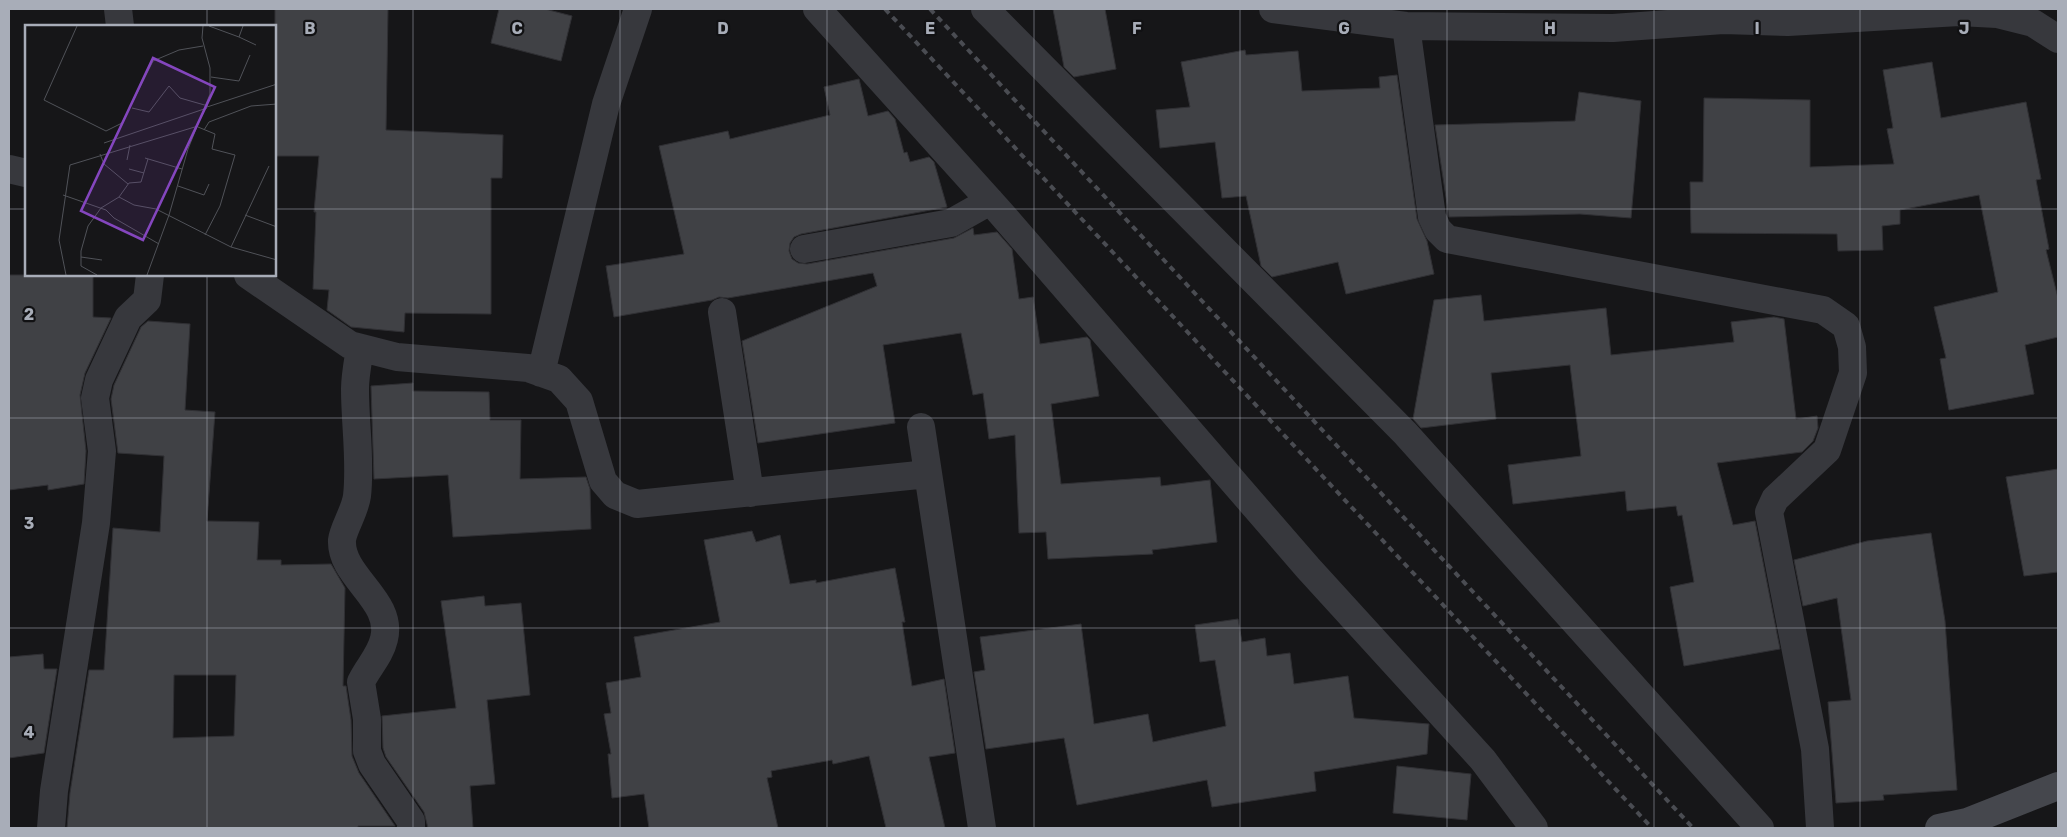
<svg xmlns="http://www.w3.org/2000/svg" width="2067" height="837" font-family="Rubik,sans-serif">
	<rect width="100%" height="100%" fill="#161618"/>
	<path fill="#404145" stroke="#303034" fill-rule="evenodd" d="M275,9h113l-2,121 117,5 -1,43h-11v136l-86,-1 -1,19 -53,-5 -24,-17 2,-20 -16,-1 3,-77h-2l5,-56h-44z
		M499,9h46l27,7 -11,45 -70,-18z
		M1053,9h52l11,60 -42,8 -10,-10z
		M1245,50l1,5 52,-4 4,40 78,-3 -1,-11 18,-2 20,144 10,22 7,33 -88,20 -8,-32 -66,15 -11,-11 -15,-70 -24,2 -7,-56 -55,6 -4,-38 34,-3 -9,-45z
		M1932,62l9,56 85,-16 15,77 -5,1 13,69 -3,1 12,48v39l-33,8 9,49 -85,16 -9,-51 6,-1 -12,-51 64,-15 -19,-97 -79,15v14l-18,2 1,24 -45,1 -1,-17 -146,-1 -1,-51h13l1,-84 106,2v67l84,-3 -7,-35 6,-1 -10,-58z
		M859,79l9,37 20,-5 7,8 9,34 3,-1 3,10 19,-5 5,5 13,45 -146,27 -7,3 -4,6 -1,8 3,8 6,4 9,1 147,-26 19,-10 1,7 23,-3 15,17 7,50 14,-2 7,47 47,-7 3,3 9,56 -48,8 10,80 99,-7 1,9 49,-6 7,62 -65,8 1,4 -105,5 -2,-27 -27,1 -4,-98 -26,4 -6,-46 -10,2 -12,-62 -78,12 12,78 -137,20 -16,-102 135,-55 -4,-13 -145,25 -9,-1 -7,3 -98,17 -8,-51 78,-12 -25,-108 69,-15 2,8 100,-24 -6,-28z
		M1579,92l62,9 -10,117 -51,-4 -131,3 -14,-92 140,-4z
		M9,275h84v42l18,1 -26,55 -5,22 6,56 -2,33 -36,6v-5l-39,5z
		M1481,295l3,26 122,-13 5,47 123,-13 -3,-20 43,-5 10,2 12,100 21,-3 1,12 -5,13 -11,11 -85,11 16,62 22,-4 25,128 -96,17 -14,-79 24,-5 -12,-67 -4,1 -2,-10 -49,5 -2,-20 -112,13 -5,-39 73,-9 -11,-91 -79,8 5,46 -75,9 -8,-9 21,-119z
		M148,321l42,3 -5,86 30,2 -8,109 52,1 -2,38h24v5l50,-1 14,24 -2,98h3l5,34 1,36 7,17 36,53h-37v2h-291l3,-35 19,-123h15l9,-142 47,4 4,-76 -46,-3 -7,-54 3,-14 27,-58zM174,675h62l-2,61 -61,2z
		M413,383v8l76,1 1,28h31l-1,59 66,-2 4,12 1,40 -138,8 -5,-62 -74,4 -3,-93z
		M2058,469v103l-34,4 -18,-99z
		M752,531l4,11 24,-7 10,49 26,-4v3l79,-15 10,54h-3l10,64 32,-7 11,74 -26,4 16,71h-59l-17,-72 -36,8 -1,-4 -61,11 1,6 -5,1 11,50h-129l-5,-34 -32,4 -4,-44h3l-7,-40 7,-1 -5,-30 35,-6 -7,-40 86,-15 -16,-82z
		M1931,533l14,88 12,169 -74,5 1,5 -48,3 -8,-101 23,-2 -14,-102 -34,8 -9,-46 73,-19z
		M484,596l1,10 36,-3 9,92 -43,5 8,84 -25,2 3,42h-45l-4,-16 -38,-55 -3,-9 -1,-32 74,-8 -15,-107z
		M1238,619l4,23 23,-4 2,18 23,-3 4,31 54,-8 6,42 75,6 -2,30 -113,18 2,19 -104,16 -5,-27 -130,25 -13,-67 -78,11 -12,-77 11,-2 -5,-33 101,-13 13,100 54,-10 5,28 73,-16 -11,-66 -15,2 -5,-37z
		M43,654l1,15h13l-13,84 -35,5v-101z
		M1397,766l74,8 -4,46 -74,-7z"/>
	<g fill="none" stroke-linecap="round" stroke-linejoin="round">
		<path stroke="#37383d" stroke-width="28" d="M118,9l2,17
			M817,9l182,202 309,357 175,192 51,68
			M985,9l420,424 355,395
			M1273,9l133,17 207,2 110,-8 65,2 171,-10 38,2 36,9 25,16
			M1406,26l26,191 6,13 9,9 376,71 23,16 6,21 1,26 -26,77 -52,49 -6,13 46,237 5,79
			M9,169l17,4
			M804,249l147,-26 39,-22
			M248,275l102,70 47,12 131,11 31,11 20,22 24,80 12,14 22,9 291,-30
			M722,312l28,181
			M360,348c-2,13 -5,28 -5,41 0,36 6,72 2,107 -2,15 -14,33 -15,44 -2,37 52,60 42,99 -4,17 -16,28 -23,43l6,37v32l5,13 39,57v7
			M541,373l65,-269 32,-95
			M921,427l61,401
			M51,828l3,-37 42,-268 6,-72 -7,-53 4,-18 29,-62 19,-18 3,-25"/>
		<path stroke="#45474d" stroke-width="28" d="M1939,828l28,-6 91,-36"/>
		<path stroke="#4a4c52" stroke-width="4" stroke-dasharray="6 5" stroke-linecap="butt" d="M885,9l767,819
			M930,9l763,819"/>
	</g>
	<path fill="none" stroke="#a8adb8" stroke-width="1" stroke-opacity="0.55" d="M207,9v17M413,9v819M620,9v819M827,9v819M1034,9v819M1240,9v819M1447,9v819M1654,9v819M1860,9v819M9,209h17M275,209h1783M207,275v553M9,418h2049M9,628h2049"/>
	<g transform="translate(25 25)">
		<rect width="251" height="251" fill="#161618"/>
		<path fill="none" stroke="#505258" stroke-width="1" d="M52,1l-33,74 62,31 16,-8 31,-62 26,-11 24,-4M184,1l30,11M218,1l-4,11 17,8M186,52l28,4 11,-26M182,82l70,-23M107,83l17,4 20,-26 11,12 28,8M173,102l17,7 -3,15 23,6 -15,51 -15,29M179,105l5,-8 42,-16 26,-2M79,118l103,-35M75,129l4,10 24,20M120,133l37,11M102,135l3,-15M104,144l15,4M153,161l26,9 5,-11M38,170l43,15 8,8 45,26M94,172l15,8 22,4 75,38 46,13M220,190l32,12M206,222l38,-81M56,232l21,3M41,250l-7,-35 11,-75 128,-39M72,250l-16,-9v-15l7,-25 13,-18 18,-11 10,-14 12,-1 7,-23M122,250l22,-60 19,-66 22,-55v-26l-8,-30 1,-12"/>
		<path fill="#8446be" fill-opacity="0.15" stroke="#8446be" stroke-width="2.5" d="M128,33l62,29 -72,153 -62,-29z"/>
		<rect width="251" height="251" fill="none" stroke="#a8adb8" stroke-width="2.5"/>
	</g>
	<g font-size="16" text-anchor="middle" font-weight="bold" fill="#a8adb8" stroke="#111113" stroke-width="4.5" stroke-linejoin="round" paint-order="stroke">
		<text x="310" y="34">B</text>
		<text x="517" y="34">C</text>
		<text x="723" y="34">D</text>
		<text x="930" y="34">E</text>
		<text x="1137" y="34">F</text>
		<text x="1344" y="34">G</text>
		<text x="1550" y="34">H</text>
		<text x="1757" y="34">I</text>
		<text x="1964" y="34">J</text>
		<text x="29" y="320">2</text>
		<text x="29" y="529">3</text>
		<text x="29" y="738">4</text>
	</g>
	<rect width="2067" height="837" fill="none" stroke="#a8adb8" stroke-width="20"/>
</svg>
